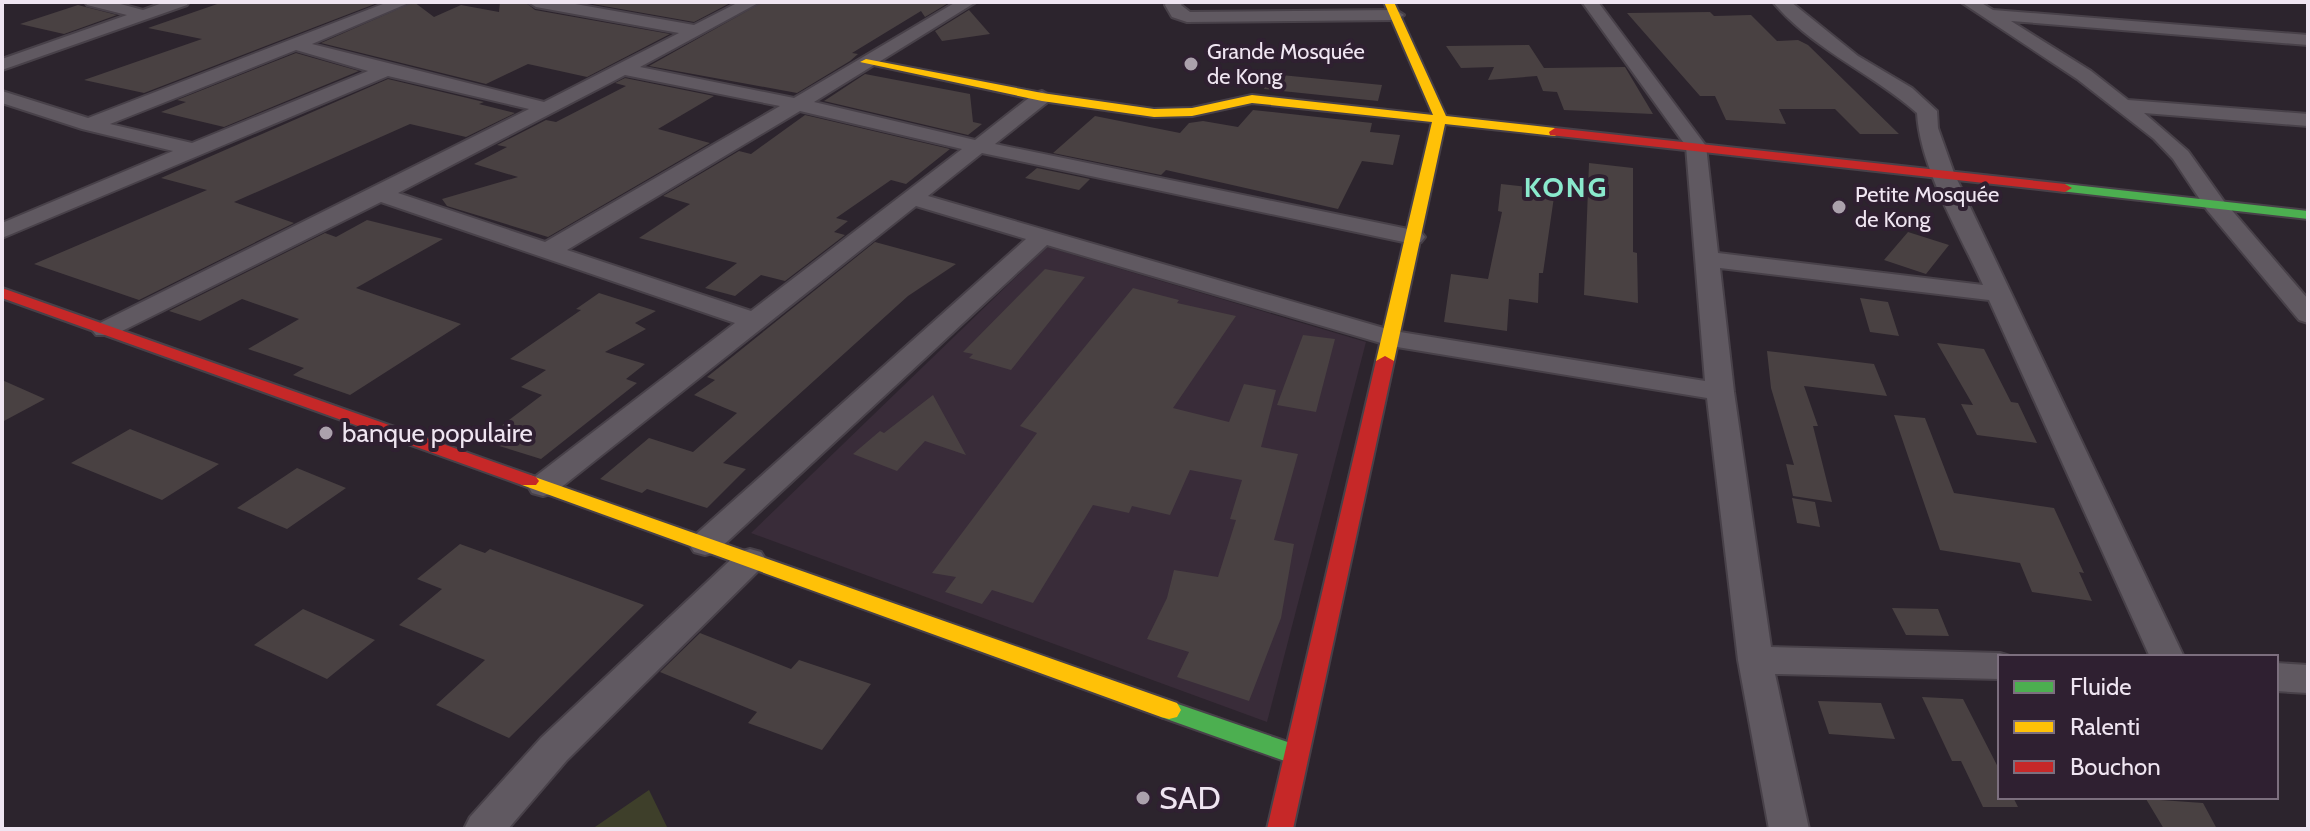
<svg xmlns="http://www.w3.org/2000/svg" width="2310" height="831" font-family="Cabin,sans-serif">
	<rect width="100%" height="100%" fill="#2c242d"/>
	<path fill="#392c39" d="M1047,247l319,95 -99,380 -516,-189z"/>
	<path fill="#3e3f2a" d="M649,790l19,39h-76z"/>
	<path fill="#494142" d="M223,2h157l-236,91 -60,-13 118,-41 -54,-11z
		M414,2l20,15 27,-12 38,7 1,-10h25l10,8 135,24 -83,43 -59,-13 -42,20 -165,-41z
		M581,2h151l-38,20z
		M763,2h187l-25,15 -4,-6 -69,42 6,1 -8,7 -53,32 -148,-27z
		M78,5l39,10 -53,19 -44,-10z
		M969,10l21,24 -48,7 -7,-10z
		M1710,12l4,4 37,-1 26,26 21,-1 10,5 91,89h-39l-25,-25h-56l7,15 -60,-4 -11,-24h-15l-73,-83z
		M1529,45l15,23 81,-1 28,47 -89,-4 -7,-18 -14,-1 -6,-15 -49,4 6,-13 -33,1 -15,-22z
		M296,53l63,18 -135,56 -63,-15 25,-10 -9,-2z
		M865,74l105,20 3,28 9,2 -14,11 -144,-34z
		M1271,74l111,11 -4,16 -114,-12z
		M625,78l89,18 -56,33 52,14 -162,94 -101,-31 -5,-7 76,-22 -44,-13 33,-17 -10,-2 49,-25 10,2 70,-36 -11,-3z
		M388,79l96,23 -5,2 36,9 -49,24 -56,-13 -176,78 60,21 -155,77 -105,-36 173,-74 -46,-12z
		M1253,110l119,13 -2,9 30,3 -7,30 -31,-4 -24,48 -172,-39 -5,5 -108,-22 42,-37 85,17 9,-10 14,-2 35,6z
		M805,115l145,34 -44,35 -15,-4 -55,38 12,3 -14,11 11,3 -60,46 -24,-6 -26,21 -30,-8 32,-25 -98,-25 51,-34 -27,-8 76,-45 12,3z
		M1589,163l44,5v84l4,1 1,50 -54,-8z
		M1037,168l53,11 -11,11 -54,-12z
		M1501,184l54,6 -12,83h-4l-1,30 -29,-4 -2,32 -63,-9 7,-48 37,5 14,-67 -4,-1z
		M367,220l76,19 -87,49 105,36 -111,71 -57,-20 11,-7 -56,-19 51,-30 -57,-20 -42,22 -31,-10 156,-78 11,4z
		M1908,232l41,13 -23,29 -42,-14z
		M875,242l81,22 -48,32 -185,167 23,6 -39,39 -60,-19 -5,4 -42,-14 49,-41 44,14 44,-39 -43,-18 21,-15 -8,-3z
		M1045,269l40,8 -74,93 -42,-12 4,-4 -10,-2z
		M1133,288l46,12 -2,3 59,13 -63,92 56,14 15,-38 32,6 -15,57 37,7 -24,86 20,4 -13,74 -32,83 -72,-24 12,-25 -42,-13 20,-41 7,-28 44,7 18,-57 -6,-1 12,-39 -52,-10 -20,45 -38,-9 -3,7 -36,-8 -60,98 -41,-13 -10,14 -37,-12 11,-15 -24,-4 105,-140 -17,-7z
		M599,293l57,18 -21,12 11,6 -41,23 40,12 -19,15 11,4 -96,76 -45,-14 16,-11 -15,-5 45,-34 -21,-8 25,-17 -36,-11 71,-49 -5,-1z
		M1860,298l28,4 11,34 -29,-4z
		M1303,335l32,4 -19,73 -39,-7z
		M1937,343l47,6 27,53 7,1 19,40 -60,-8 -16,-31 12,1z
		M1767,351l107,13 13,32 -83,-10 14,40h-5l19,76 -39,-6 -7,-32 8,1 -23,-77z
		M2,380l43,19 -43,23z
		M933,395l33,60 -41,-14 -28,30 -44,-17 27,-23 4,2z
		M1894,415l31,3 29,75 100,15 30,65 -5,-1 13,29 -60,-9 -12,-29 -80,-13z
		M130,429l89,35 -57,36 -91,-37z
		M297,468l49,20 -59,41 -50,-21z
		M1792,498l23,4 5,25 -23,-4z
		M460,544l25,9 5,-4 154,56 -135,133 -73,-33 49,-45 -86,-35 43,-36 -25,-10z
		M1892,608l46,1 11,27 -43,-1z
		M303,609l72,31 -48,39 -73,-34z
		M700,633l91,36 8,-9 72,24 -49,66 -74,-27 9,-11 -97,-40z
		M1922,697l41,2 37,72v26h13l5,10h-35l-22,-46h-9z
		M1818,701l63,2 14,36 -66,-5z
		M2146,799l57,4 14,26h-53z"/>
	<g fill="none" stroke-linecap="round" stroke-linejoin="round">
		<defs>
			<path id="street" d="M85,2h28l30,8 22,-8h24l-2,3 -185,65v-11l125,-44 -40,-10z
				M388,2h23l-99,42 232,58 135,-69 -143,-26 -8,-5h36l130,23 45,-23h21l-120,65 154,31 162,-96h20l-162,100 161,38 60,-47 7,-2 10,6 -3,4 -54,43 418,86 8,2 4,5 -4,5 -8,2 -431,-91 -54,43 466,135 311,50 -19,-235 -104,-144h16l108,144 12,107 265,32c-23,-51 -63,-117 -66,-172 -45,-40 -105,-64 -144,-111h18l67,54 54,32 25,23 1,17 16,45 230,484h-34l-161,-357 -269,-32 14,124 37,255 229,6 13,4h-13v22l-225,-5 34,155h-40l-31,-169 -31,-262 -316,-52 -344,-101 -331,307 -11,3 -11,-3 -5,-8 5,-8 332,-297 -110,-33 -362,287 -11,3 -11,-3 -4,-7 4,-7 203,-156 -354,-121 -267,133h-18l-4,-5 4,-5 433,-216 -141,-33 -386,162v-15l171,-72 -91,-22 -80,-26v-12l86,27zM296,50l72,21 -176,72 -82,-19zM625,75l155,31 -235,136 -147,-49zM800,111l162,38 -211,162 -184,-61z
				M1167,2h16l-2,3 9,7 206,-2 8,5 -8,5 -209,2 -15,-5 -7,-12z
				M1961,2h19l13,8 315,25v10l-297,-24 80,50 37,29 180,14v12l-164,-13 44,38 35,49 85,99v24l-9,-3 -92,-110 -34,-51 -19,-20 -77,-60z
				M750,549l11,3 5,8 -5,8 -194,192 -59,69h-44l6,-12 71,-79 198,-186z
				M2276,663l32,2v28l-32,-2z"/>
			<path id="fast" d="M2065,184l243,27v8l-248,-28 -2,-3z
				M1169,701l136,47 3,7 -3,7 -9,3 -135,-48 -4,-7 4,-7z"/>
			<path id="slow" d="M1384,2h10l52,114 109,12 6,4 -6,4 -110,-12 -51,237 -9,5 -9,-5 56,-239 -180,-19 -60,13 -38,1 -112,-16 -182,-39 6,-3 176,34 112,16 38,-1 60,-13 181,20z
				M529,475l648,228 4,7 -4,7 -8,2 -8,-2 -639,-232 -3,-4z"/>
			<path id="jam" d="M1555,128l510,56 7,4 -7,4 -515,-57 -1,-3z
				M2,288l534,189 3,4 -3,4h-14l-520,-187z
				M1385,356l9,5 -101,468h-26l109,-468z"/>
		</defs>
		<use href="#street" stroke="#484149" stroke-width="4"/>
		<use href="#fast" stroke="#484149" stroke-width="4"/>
		<use href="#slow" stroke="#484149" stroke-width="4"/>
		<use href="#jam" stroke="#484149" stroke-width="4"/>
		<use href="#street" fill="#605961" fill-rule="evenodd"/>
		<use href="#fast" fill="#4caf50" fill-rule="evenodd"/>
		<use href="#slow" fill="#ffc107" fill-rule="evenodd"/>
		<use href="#jam" fill="#c62828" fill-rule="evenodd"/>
	</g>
	<g fill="#aba1ac" stroke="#2f2031" stroke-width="3">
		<circle cx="1191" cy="64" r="8"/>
		<circle cx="1839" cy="207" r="8"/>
		<circle cx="326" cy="433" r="8"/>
		<circle cx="1143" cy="798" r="8"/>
	</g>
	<g text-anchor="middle" stroke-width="8" stroke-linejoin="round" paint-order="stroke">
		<g font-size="22" fill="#efe5f1" stroke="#2f2031" text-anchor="start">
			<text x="1207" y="59">Grande Mosquée<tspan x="1207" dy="25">de Kong</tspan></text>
			<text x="1855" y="202">Petite Mosquée<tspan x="1855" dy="25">de Kong</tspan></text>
		</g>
		<g font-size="26" fill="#efe5f1" stroke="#2f2031" text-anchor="start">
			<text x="342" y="442">banque populaire</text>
		</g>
		<g font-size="28" font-weight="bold" letter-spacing="2" fill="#8ae9cd" stroke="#2f2031">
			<text x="1566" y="197">KONG</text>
		</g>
		<g font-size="32" fill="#efe5f1" stroke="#2f2031" text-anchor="start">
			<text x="1159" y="809">SAD</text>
		</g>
	</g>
	<rect width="2310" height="831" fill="none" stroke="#efe5f1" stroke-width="8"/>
	<rect x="1998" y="655" width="280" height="144" fill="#2f2031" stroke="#7c6f7e" stroke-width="2"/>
	<rect x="2014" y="681" width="40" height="12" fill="#4caf50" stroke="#7c6f7e" stroke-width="2"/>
	<text x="2070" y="695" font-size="24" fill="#efe5f1">Fluide</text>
	<rect x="2014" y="721" width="40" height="12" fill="#ffc107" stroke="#7c6f7e" stroke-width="2"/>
	<text x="2070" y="735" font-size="24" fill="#efe5f1">Ralenti</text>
	<rect x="2014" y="761" width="40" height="12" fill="#c62828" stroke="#7c6f7e" stroke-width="2"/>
	<text x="2070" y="775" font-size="24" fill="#efe5f1">Bouchon</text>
</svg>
